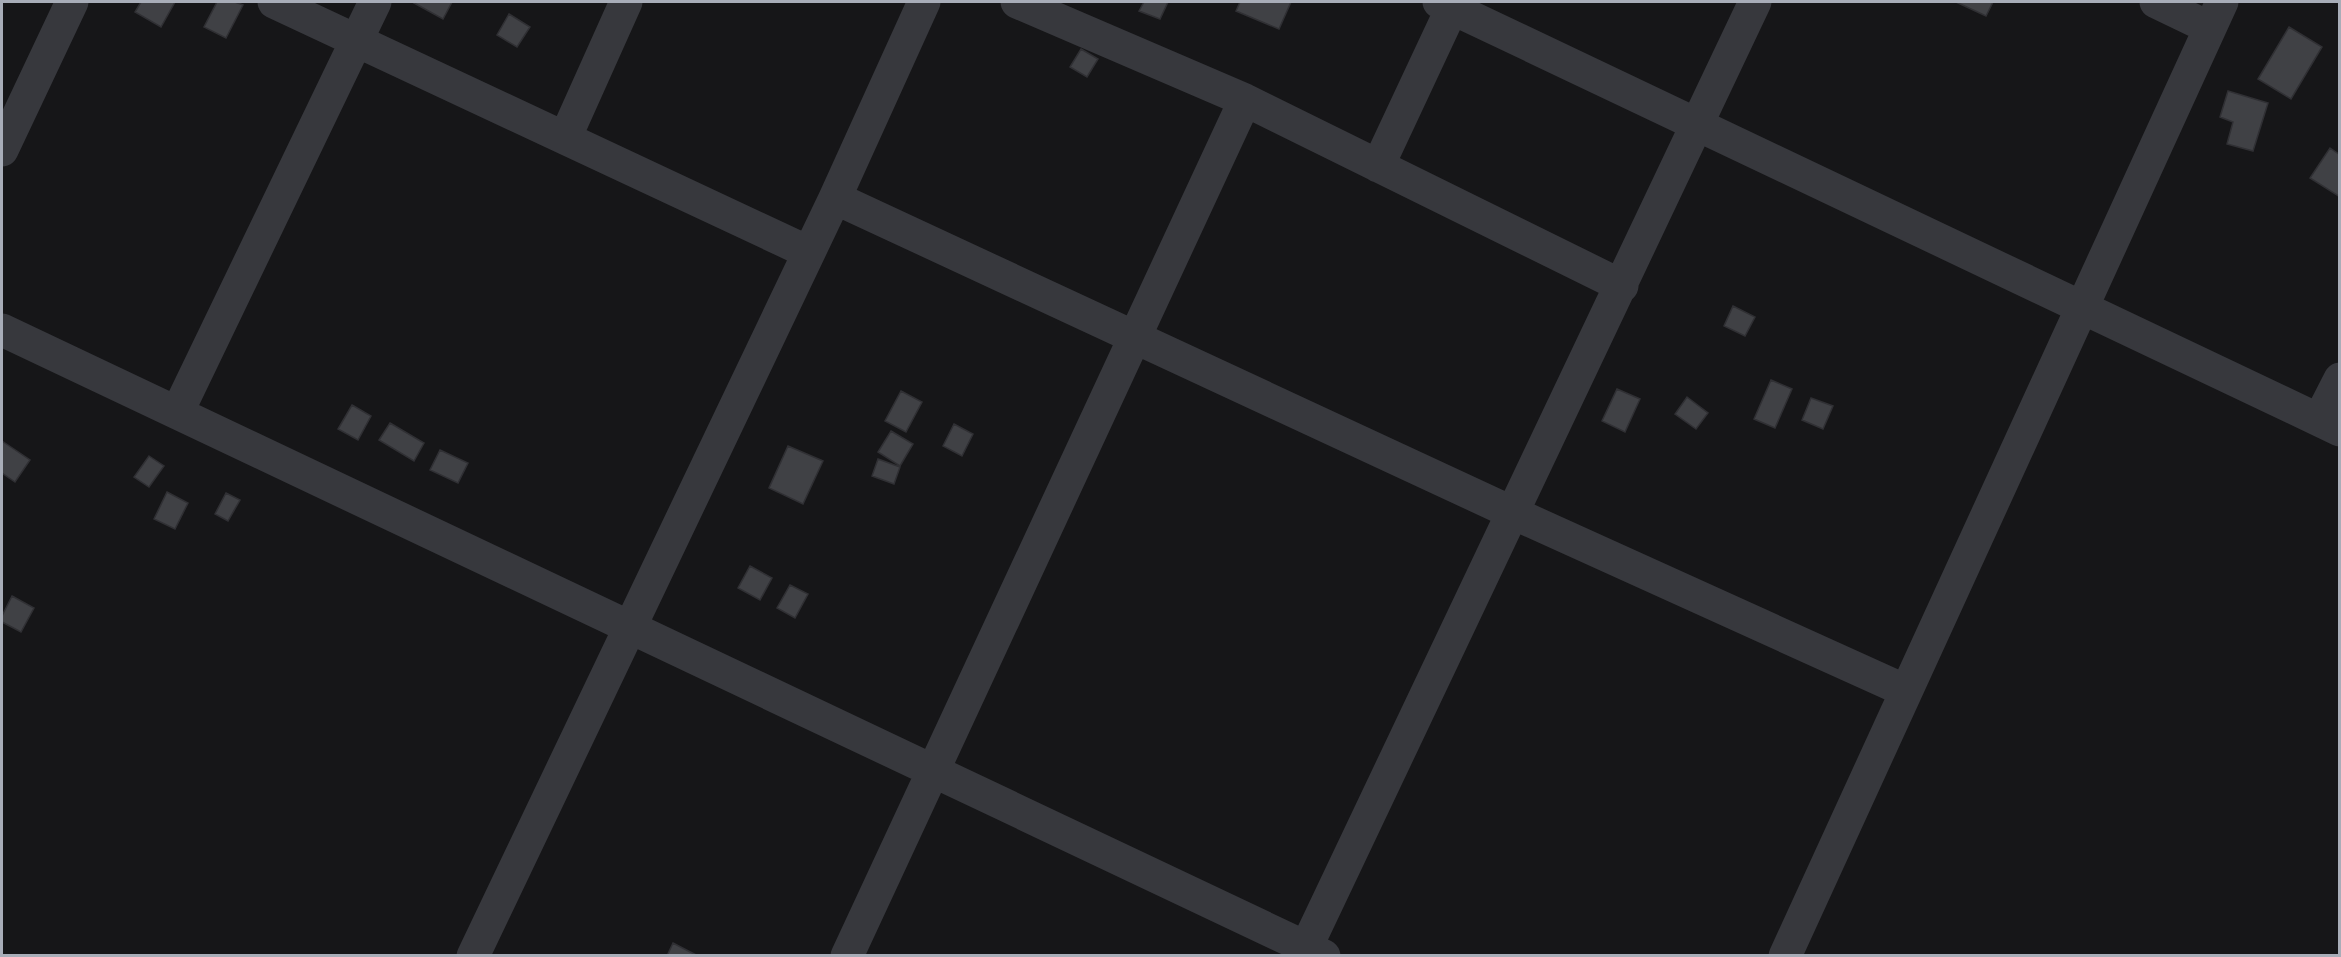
<svg xmlns="http://www.w3.org/2000/svg" width="2341" height="957" font-family="'Varela Round',sans-serif">
	<rect width="100%" height="100%" fill="#161618"/>
	<path fill="#404145" stroke="#303034" stroke-width="1.5" d="M141,2h34l-14,25 -26,-15z
		M217,2h18l8,3 -17,33 -22,-11z
		M415,2h37l-9,17 -29,-16z
		M1144,2h24l-8,17 -21,-8z
		M1240,2h51l-12,27 -43,-18z
		M1956,2h37l-7,14z
		M509,14l21,13 -13,20 -20,-12z
		M2289,27l33,20 -31,52 -33,-20z
		M1081,49l17,10 -11,18 -17,-10z
		M2228,91l40,12 -15,48 -26,-7 6,-22 -13,-5z
		M2330,148l10,7v42l-30,-19z
		M1733,306l22,11 -10,19 -21,-10z
		M1771,380l21,9 -17,39 -21,-9z
		M1617,389l23,10 -15,33 -23,-11z
		M901,391l21,11 -16,30 -21,-11z
		M1687,397l21,16 -12,16 -21,-15z
		M1811,398l22,8 -10,23 -21,-9z
		M352,405l19,11 -13,24 -20,-11z
		M390,423l34,20 -10,18 -35,-21z
		M954,424l19,10 -11,22 -19,-10z
		M891,431l22,13 -13,22 -22,-14z
		M2,441l28,19 -15,22 -13,-9z
		M788,446l35,15 -20,43 -34,-16z
		M440,450l28,13 -10,20 -28,-13z
		M149,456l15,10 -15,21 -15,-10z
		M878,459l22,8 -6,17 -22,-8z
		M167,492l21,11 -13,26 -21,-10z
		M226,493l14,7 -12,21 -13,-7z
		M750,566l22,12 -12,22 -22,-12z
		M790,585l18,9 -13,24 -18,-10z
		M12,596l22,12 -13,24 -19,-10v-6z
		M673,943l25,13h-31z"/>
	<g fill="none" stroke-linecap="round" stroke-linejoin="round">
		<path stroke="#37383d" stroke-width="33" d="M274,2l534,250
			M1017,2l228,98 377,186
			M1439,2l901,428
			M2156,2l54,26
			M565,138l61,-136
			M2,150l70,-148
			M1378,166l74,-158
			M835,198l678,315 393,178
			M2,330l1322,626
			M177,413l198,-411
			M2319,420l21,-41
			M473,956l362,-758 89,-196
			M847,956l398,-856
			M1302,956l453,-954
			M1785,956l437,-954"/>
	</g>
	<rect width="2341" height="957" fill="none" stroke="#a8adb8" stroke-width="6"/>
</svg>
